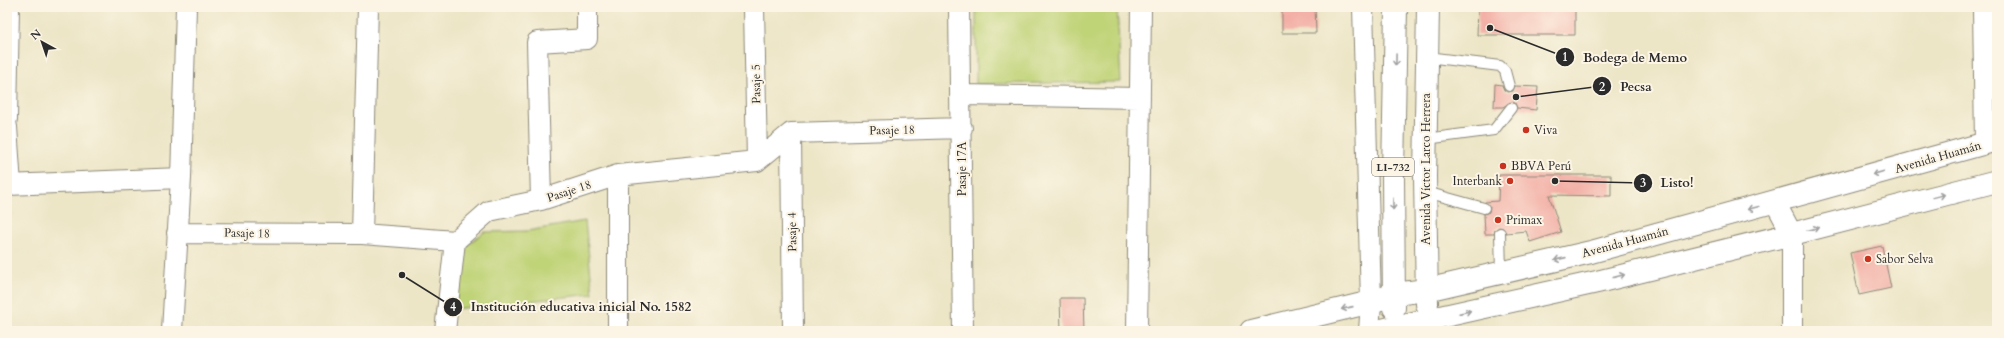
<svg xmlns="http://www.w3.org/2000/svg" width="2004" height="338" font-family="Cardo,serif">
	<rect width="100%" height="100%" fill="#fcf5e5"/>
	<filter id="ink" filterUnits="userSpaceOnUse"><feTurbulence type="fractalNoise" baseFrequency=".025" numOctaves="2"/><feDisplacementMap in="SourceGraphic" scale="8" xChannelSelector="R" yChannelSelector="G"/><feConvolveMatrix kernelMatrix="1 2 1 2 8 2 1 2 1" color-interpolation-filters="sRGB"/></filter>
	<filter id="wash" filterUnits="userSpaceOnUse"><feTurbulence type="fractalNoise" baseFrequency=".012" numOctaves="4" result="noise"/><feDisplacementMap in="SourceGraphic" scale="16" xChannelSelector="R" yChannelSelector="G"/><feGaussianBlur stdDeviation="0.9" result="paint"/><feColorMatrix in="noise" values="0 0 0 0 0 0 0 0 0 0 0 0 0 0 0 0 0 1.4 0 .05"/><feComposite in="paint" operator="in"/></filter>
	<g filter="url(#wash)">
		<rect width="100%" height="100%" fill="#ece5c6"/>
		<path fill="#bfd377" stroke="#757f51" d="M976,7h141l4,75 -145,2z
			M585,221l8,73 -139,15 9,-61 21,-16 43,-1z"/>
		<g id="blocks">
			<path fill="#f3afa6" d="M1282,7h33l1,26h-34z
				M1478,7h97v28h-98z
				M1495,84l7,1 2,5 4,2 5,-1 2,-5 23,1 -2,23 -19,-2 -2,-5 -4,-1 -8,5h-9z
				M1499,175h112v21l-62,-1 12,37 -31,10 -4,-11 -20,2 -3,-5 -4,-1 -4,3 -1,4h-9l-1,-20 5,-2 1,-5 -5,-5 13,-1z
				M1882,246l9,42 -32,7 -9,-42z
				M1060,298h23l1,33h-23z"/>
		</g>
	</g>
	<g filter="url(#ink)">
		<use href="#blocks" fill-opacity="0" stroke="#8c8878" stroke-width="1"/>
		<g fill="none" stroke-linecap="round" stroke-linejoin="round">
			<defs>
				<path id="lane" d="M1427,57l73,9 5,5 4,15
					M1426,139l68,-9 17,-22
					M1426,192l58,16
					M1500,233l1,39"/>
				<path id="street" d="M754,7l3,154
					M959,7l4,324
					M1363,7l8,295 -2,29
					M1983,7l2,136
					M961,95l179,3
					M7,119l2,-112
					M7,127l4,58
					M791,133l2,198
					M7,185l174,-7
					M541,200l-4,-158 50,-3v-32
					M1775,202l17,32v97
					M177,233l185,1 93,7 34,-30 52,-11 77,-25 139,-14 34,-28 171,-5
					M362,234l6,-227
					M172,331l9,-153 5,-171
					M445,331l10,-90
					M618,331v-156
					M1137,331l4,-324"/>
				<path id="primary" d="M1427,304l-2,-128 3,-169
					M1394,308l-1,-133 3,-168
					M1251,331l120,-29 24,-8 31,-4 165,-38 406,-112
					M1377,331l220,-49 195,-48 205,-53"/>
			</defs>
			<use href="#lane" stroke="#8c8878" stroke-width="12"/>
			<use href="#street" stroke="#8c8878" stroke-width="22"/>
			<use href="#primary" stroke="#8c8878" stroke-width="24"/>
			<use href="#lane" stroke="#fff" stroke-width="10"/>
			<use href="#street" stroke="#fff" stroke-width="20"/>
			<use href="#primary" stroke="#fff" stroke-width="22"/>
		</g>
		<defs><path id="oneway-shaft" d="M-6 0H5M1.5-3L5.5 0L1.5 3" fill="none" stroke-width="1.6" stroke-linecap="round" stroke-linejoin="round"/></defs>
		<g stroke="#a0a0a0">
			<use href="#oneway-shaft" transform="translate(1396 60) rotate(91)"/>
			<use href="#oneway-shaft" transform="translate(1878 173) rotate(164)"/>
			<use href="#oneway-shaft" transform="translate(1939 196) rotate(-15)"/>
			<use href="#oneway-shaft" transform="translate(1393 204) rotate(89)"/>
			<use href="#oneway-shaft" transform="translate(1753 208) rotate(165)"/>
			<use href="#oneway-shaft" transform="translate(1813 229) rotate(-15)"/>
			<use href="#oneway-shaft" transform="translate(1560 259) rotate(167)"/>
			<use href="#oneway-shaft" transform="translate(1619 276) rotate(-14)"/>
			<use href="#oneway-shaft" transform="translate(1347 308) rotate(167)"/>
			<use href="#oneway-shaft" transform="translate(1465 312) rotate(-13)"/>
		</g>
	</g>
	<g fill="#c8321e" stroke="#fcf5e5" stroke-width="1.5">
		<circle cx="1526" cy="130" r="4"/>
		<circle cx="1503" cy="166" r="4"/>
		<circle cx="1510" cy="181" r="4"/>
		<circle cx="1498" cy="220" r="4"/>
		<circle cx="1868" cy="259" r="4"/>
	</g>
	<g text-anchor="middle" stroke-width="4" stroke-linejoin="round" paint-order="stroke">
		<rect fill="#fcf5e5" stroke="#6a6863" stroke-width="1" x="1372" y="158" width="42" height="18" rx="3"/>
		<g font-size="11" font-weight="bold" fill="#2b2b2b">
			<text x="1393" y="171">LI-732</text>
		</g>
		<g font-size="12" fill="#2b2b2b" stroke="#fcf5e5">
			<text transform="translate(756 84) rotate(-91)" y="4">Pasaje 5</text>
			<text transform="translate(892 130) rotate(-1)" y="4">Pasaje 18</text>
			<text transform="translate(1938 157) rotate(-16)" y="4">Avenida Huamán</text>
			<text transform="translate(962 169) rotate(-90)" y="4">Pasaje 17A</text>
			<text transform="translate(1426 169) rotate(-90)" y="4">Avenida Víctor Larco Herrera</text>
			<text transform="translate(569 191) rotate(-18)" y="4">Pasaje 18</text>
			<text transform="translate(792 232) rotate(-91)" y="4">Pasaje 4</text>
			<text transform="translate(247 233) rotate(1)" y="4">Pasaje 18</text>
			<text transform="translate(1625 242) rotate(-15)" y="4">Avenida Huamán</text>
		</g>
		<g font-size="12" fill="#2b2b2b" stroke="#fcf5e5" text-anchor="start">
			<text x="1534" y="134">Viva</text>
			<text x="1511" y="170">BBVA Perú</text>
			<text x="1502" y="185" text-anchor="end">Interbank</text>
			<text x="1506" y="224">Primax</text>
			<text x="1876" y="263">Sabor Selva</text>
		</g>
	</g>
	<path fill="none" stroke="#2b2b2b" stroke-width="1.5" d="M1490 28L1565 57M1516 97L1602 86M1555 181L1643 183M402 275L453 307"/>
	<g fill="#2b2b2b" stroke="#fcf5e5" stroke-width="1.5">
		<circle cx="1490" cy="28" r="4"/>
		<circle cx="1516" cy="97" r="4"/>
		<circle cx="1555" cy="181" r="4"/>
		<circle cx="402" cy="275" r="4"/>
		<circle cx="1565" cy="57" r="10"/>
		<circle cx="1602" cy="86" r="10"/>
		<circle cx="1643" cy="183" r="10"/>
		<circle cx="453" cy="307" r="10"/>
	</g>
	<g font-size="12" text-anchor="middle" font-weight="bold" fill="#fff">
		<text x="1565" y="61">1</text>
		<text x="1602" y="91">2</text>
		<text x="1643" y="187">3</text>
		<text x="453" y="311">4</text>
	</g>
	<g font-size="13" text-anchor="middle" font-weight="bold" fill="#2b2b2b" stroke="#fcf5e5" stroke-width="4" stroke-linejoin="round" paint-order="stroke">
		<text x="1635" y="62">Bodega de Memo</text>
		<text x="1636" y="91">Pecsa</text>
		<text x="1677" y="187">Listo!</text>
		<text x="581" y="311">Institución educativa inicial No. 1582</text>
	</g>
	<rect width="2004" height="338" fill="none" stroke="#fcf5e5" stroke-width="24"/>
	<g transform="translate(42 42) rotate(320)" stroke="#fcf5e5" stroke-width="3" paint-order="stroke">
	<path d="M0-3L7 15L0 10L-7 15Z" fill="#2b2b2b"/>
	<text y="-6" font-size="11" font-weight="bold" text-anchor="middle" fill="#2b2b2b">N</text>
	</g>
</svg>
